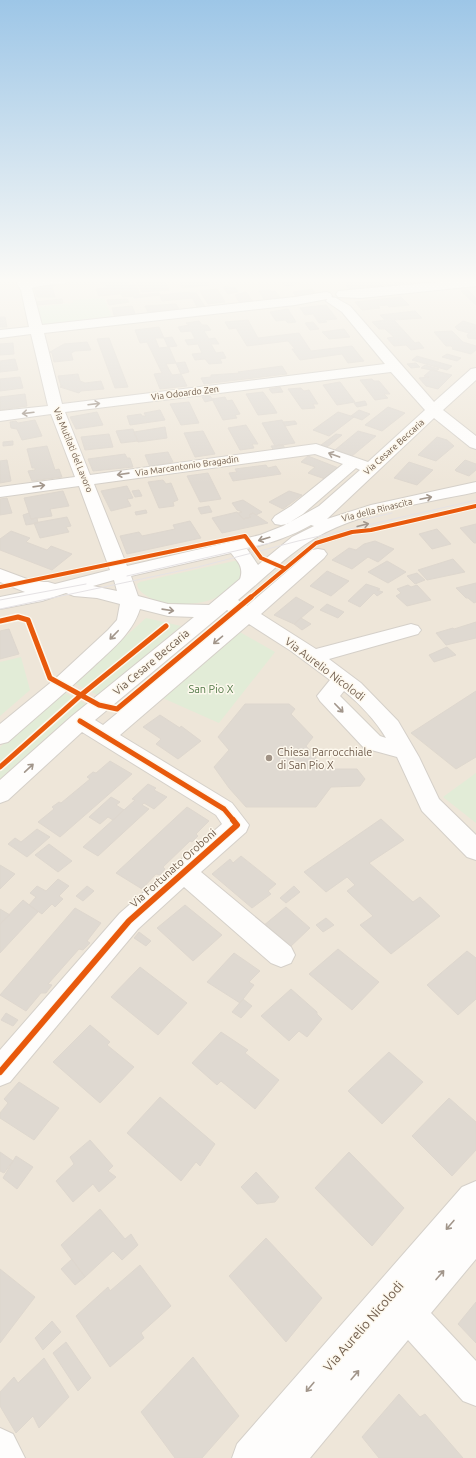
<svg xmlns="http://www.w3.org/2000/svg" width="476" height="1458" font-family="Ubuntu,sans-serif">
	<rect width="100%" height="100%" fill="#f6f3eb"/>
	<path fill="#eee6d9" d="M0,280h476v1178h-476z"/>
	<path fill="#e2ecd7" d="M104,298l9,21 -72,8 -5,-20 37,-4v-3z
		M239,560l3,2 -1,18c-9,7 -18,15 -28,19 -20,8 -62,8 -75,-11l-1,-4 3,-2z
		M146,618l35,8 -82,70 -25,-13z
		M238,631l37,21 -56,71 -63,-28z
		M21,657l9,33 -30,26v-54z
		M63,692l27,14 -90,82v-41z
		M476,773v50l-33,-26z"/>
	<path fill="#dfd9d1" stroke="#ded7ce" d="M105,280h21l3,6 7,-1 3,7 -40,4 -3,-7 12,-1 -2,-3h-3l-1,-4z
		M136,280h28l5,10 -27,2z
		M178,280h28l3,5 -27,3z
		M278,280h18l3,4 -13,2z
		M369,280h7l6,6 -32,3 -6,-6z
		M392,280h8l6,6h-8z
		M52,286l3,11h-18l-3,-9z
		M228,286l2,2 5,-1 3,5 -10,2 -5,-7z
		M217,289l8,13 -17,2 -8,-13z
		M312,289l5,6 -20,3 -4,-6z
		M270,290l1,2 4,-1 6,8 -16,2 -6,-10z
		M468,290l8,8v7l-15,-14z
		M139,292v3l20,-2 1,2 -26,3 -1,-2 -10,1 -2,-3z
		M189,292l3,6 -30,3 -2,-6z
		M246,292l7,10 -13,1 -5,-8z
		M190,293h6l10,15 -8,1z
		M401,297l8,8 -20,2 -2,-2 -9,1 2,2 -18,2 -7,-8z
		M62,299l1,4 -28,2v-3z
		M127,299l2,3 -20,3 -2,-5z
		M176,304l3,5 -31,3 -3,-6z
		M326,305l11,14 -12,1 2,2 -8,1 -6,-9 -8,1 -5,-7z
		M132,306l4,10 -21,2 -3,-10z
		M288,309l8,13 -8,1 -3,-3 -9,1 -6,-9z
		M415,311l7,7 -28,2 21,23 4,-1 5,6 -13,2 -5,-5 -12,1 -7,-8 7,-1 -9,-8h-6l-7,-7 13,-2 -5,-5z
		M0,317h5l2,10h-7z
		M248,320l10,18 41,-5 12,18 41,-5 12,15 -16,2 -6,-9 -42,6 -8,-11h3l-7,-8 -41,5 -11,-18 -7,1 -4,-7z
		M199,321l3,4h5l4,5 -7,1 5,8 6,-1 4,6h-8l5,9 7,-1 3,6 -6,1 2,4 -13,1 -4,-5 -10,1 -3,-6 10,-1 -4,-9 -10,1 -3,-5 10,-1 -4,-8 -10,1 -3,-5 11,-2 -3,-2z
		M463,321l13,4v3l-7,5 -11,-3 -3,-3z
		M313,322l6,7 -9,1 -5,-7z
		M159,327l5,11h-9l4,10 10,-1 7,16 -10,1 6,11 9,-1 6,12 -27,3 -6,-15 8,-1 -15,-31 -7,1 -5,-13z
		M475,328l1,11 -8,-1 -1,-3z
		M344,329l6,8 -21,2 -7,-7z
		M452,331l11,11 13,4v4l-5,4 -19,-5 1,-1 -2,-2h-5l-12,-14z
		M172,337l5,9 -9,1 -4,-9z
		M109,338l19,49 -13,1 -18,-49z
		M87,342l4,8 -16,1 -4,2 2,7 -19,2 -2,-9 -2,-1 14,-8z
		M13,343l1,11 -14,1v-11z
		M447,354l14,4 -4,3 -15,-4z
		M417,356l3,1 32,9 -5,4 -35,-10z
		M15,359l3,11 -18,2v-11z
		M185,362l4,10 -8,2 -5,-11z
		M416,363l4,4 -9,1 -4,-4z
		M425,365l14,4 -3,2 -15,-3z
		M282,366l5,8 -83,10 -3,-6 10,-1v-2l29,-2 -2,-1z
		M432,369l4,2 16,4 -14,14 -12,-3 -7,-8 10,-1 -5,-1z
		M78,374l2,7 5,2 16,-2 3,8 -23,2 -2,2 -19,-6 3,-1h-2l-3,-10z
		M20,377l3,11 -23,3v-12z
		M372,379l2,2h5l11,13h-6l4,4 -13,2 -15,-20z
		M340,382l15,20 -18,3 -14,-20z
		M280,387l3,5 -11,1 -3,-4z
		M301,388l3,3 5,-1 9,14h-5l2,4 -13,1 -14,-20z
		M263,392l10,14 4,7 -19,2 -12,-21z
		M25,394l2,12 -27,4v-13z
		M210,396l3,4 -8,2 -3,-5z
		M225,397l2,4 5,-1 8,14 -5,1 2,3 -14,2 -11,-21z
		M365,401l2,4 -10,2 -3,-4z
		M189,402l10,21 -18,2 -11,-21z
		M388,407l17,6 -23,18 -17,-6z
		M160,410l5,10 -35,5 -3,-9 14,-2 1,2h4l-2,-3z
		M359,410l11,4 -8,6 -11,-4z
		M97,412l6,13 -27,4 -6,-12z
		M338,412l16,5 -25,19 -16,-6z
		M35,420l7,16 -20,4 -5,-11 -6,-1 -1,-6 6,-1 2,2z
		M282,420l3,6 10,17 -20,3 -13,-23z
		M295,421l2,3 -12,2 -2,-4z
		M246,425l12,19h-6l2,4 -14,2 -12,-22z
		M165,427l2,11 -29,4 -4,-10z
		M133,429l5,12 -17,2 -5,-12z
		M203,431l12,23 -20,3 -11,-24z
		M358,431l18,5 -24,20 -17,-6z
		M109,434l4,13 -28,3 -4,-13z
		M336,434l6,1 -15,12 -6,-2z
		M437,437l10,3 7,6 -18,15 -18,-6z
		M13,441v4l-10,1v-4z
		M283,445l3,5 -12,1 -3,-5z
		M47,446l8,24 4,-1 3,8 -30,4 -4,-10 7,-1v-2h-3l-5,-19z
		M168,452l5,10 -23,5 -5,-12z
		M125,454l2,4h3l3,9 -40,4 -5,-12z
		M308,456l33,13 -13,11 -20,-7 7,-6 -14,-5z
		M7,460l4,21 -11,2v-22z
		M465,460l11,4v6l-7,6 -13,-5 -1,-1z
		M409,462l24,8 -16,15 -23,-7z
		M266,465l2,3 8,-2 5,8 -48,7 -4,-8 8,-1 -2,-3z
		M208,473l13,26 -21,3 -13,-26z
		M163,480l3,4 5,-1 7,17 -5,2 1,4 -15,2 -11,-26z
		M127,486l6,12 -6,1 4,7 -20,5 -10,-20z
		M139,490l3,6 -7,1 -3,-6z
		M63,491l6,15 -19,3 2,7 -21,3 -7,-21z
		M289,491l13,4 -19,14 -14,-7z
		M7,498l5,15 -12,2v-16z
		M243,500l19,12 -6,3 -3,-2 -4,2 2,2 -8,2 -5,-6 4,-1 -5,-2 -5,-7z
		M209,506l3,6 -11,2 -3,-6z
		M146,510l1,3 -11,2 -1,-3z
		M237,512l6,7 8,-2 -2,-2 4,-2 15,10 -46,10 -10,-15z
		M29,513l2,6 6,-1 1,5 -12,2 -3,-10z
		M67,517l4,9 -5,1 3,5 -29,6 -6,-15z
		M190,521l11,17 -74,16 -7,-18 19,-4 3,4 33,-7 -2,-4z
		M476,524v19h-2l-14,-15z
		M437,529l14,15 -19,5 -13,-15z
		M11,531l19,7 -4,4 21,8 4,-4 21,8 -20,16 -52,-20v-11z
		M375,541l19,8 -16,13 -10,-5 -16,12 -20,-9 17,-12 7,2 8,-6z
		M453,559l12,13 -38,8 -9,-10z
		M387,561l19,11 -18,11 -20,-11z
		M327,571l22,10 -18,15 -21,-10z
		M417,573l8,7 -10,4 -8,-8z
		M476,583v19l-2,1 -6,-5h-2l-10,-10z
		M366,584l12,4 2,1 -3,1 6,2 -6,4 -3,-3 -14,14 -12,-6z
		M408,585l3,2 6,-2 14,15 -24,6 -11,-10 5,-3 -4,-4z
		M296,597l18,10 -20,17 -20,-9z
		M327,604l17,8 -6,6 -18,-8z
		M301,618l10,6 -9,6 -8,-6z
		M476,622v16l-30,7 -10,-12 17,-5 1,1z
		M9,629l10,25 -19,5v-28z
		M447,647l9,8 -22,7 -5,-7z
		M476,691v66l-20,12 -45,-36z
		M245,704h44l6,5 -4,5 22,23 -7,9 20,23h31l8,10 -5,7 -29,1 -15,20h-70l-17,-19 -15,-21 15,-17 -11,-13z
		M160,715l20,13 1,-2 20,15 -23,18 -22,-15 5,-5 -18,-12z
		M110,761l22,13 -72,63 -22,-15 16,-13 -2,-2 7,-5 2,1 29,-24 -3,-2 6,-5 3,1z
		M148,784l8,4 -2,2 13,7 -13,12 -10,-6 -2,2 7,4 -51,47 -15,-9 52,-47 -3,-1z
		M111,797l9,5 -4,3 8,5 -11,10 -5,-3 -8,7 -11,-7z
		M187,807l22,14 -13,13 2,2 -6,6 -2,-1 -27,26 2,2 -5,6 -4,-1 -14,15 -26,-16z
		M381,819l23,21 -35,23 44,39 7,-5 20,19 -49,38 -31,-29 13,-9 -26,-25 8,-6 -8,-8 -21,15 -22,-20z
		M37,829l13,8 -23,20 -19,-13 7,-6 6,4z
		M49,844l23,17 -14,11 -23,-17z
		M241,856l35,28 -8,7 3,3 -19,14 -40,-34 18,-15 3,4z
		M0,865l15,9 -15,15z
		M58,879l11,7 -10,10 4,3 -8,8 -3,-3 -10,10 -13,-9 7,-8 -6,-4 7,-7 9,5z
		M87,886l7,5 -11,10 -7,-5z
		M294,886l6,6 -14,11 -6,-5z
		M23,900l15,12 -38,41v-29z
		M185,905l37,30 -29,26 -36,-33z
		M286,907l24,21 -21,20 -26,-22z
		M75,908l26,15 -14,18 3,2 -7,7 -4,-1 -31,35 4,1 -6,8h-5l-15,18 -26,-16z
		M0,909l10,6 -10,9z
		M326,918l8,7 -11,7 -7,-7z
		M139,932l12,9 -5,5 -12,-8z
		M338,949l41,33 -27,28 -43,-36z
		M467,951l9,7v41l-18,16 -31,-30z
		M234,953l26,18 -11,11 5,3 -14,18 -33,-21z
		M140,967l47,36 -29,32 -47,-38z
		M291,989l26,23v2l5,5 -15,18 -8,-6 -10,10 -28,-25z
		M243,999l9,7 -11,12 -9,-6z
		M6,1013l12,7 -5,6 -12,-6z
		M90,1025l20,17 -3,3 27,22 -34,36 -47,-41z
		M221,1032l27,18 -3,3 34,27 -24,29 -34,-28 -4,4 -25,-22z
		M389,1052l34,30 -41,42 -34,-33z
		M19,1082l40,26 -25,32 -34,-22v-5l8,-10 -4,-4z
		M160,1097l55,47 -15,22 -4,-4 -15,19 -54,-48z
		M449,1098l27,24v28l-24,26 -40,-40z
		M90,1140l23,26 -5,5 8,6 -17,15 -6,-8 -20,18 -17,-21 18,-17 -4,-7z
		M0,1152l13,9 -9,12 -4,-2z
		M349,1152l55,56 -32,38 -57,-58z
		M16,1156l17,11 -16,22 -14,-11z
		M256,1172l23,25 -4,5 -18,2 -16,-17z
		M100,1209l25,30 6,-5 7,11 -16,15 -9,-9 -28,26 -24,-32z
		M266,1238l56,60 -36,44 -57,-66z
		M72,1259l13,18 -10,8 -14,-16z
		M140,1265l31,41 -30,27 3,5 -34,29 -34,-51 32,-29 2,4z
		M0,1269l35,28 -35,46z
		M476,1302v41l-18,-19z
		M52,1321l9,11 -18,18 -8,-12z
		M66,1342l25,36 -13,13 -25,-38z
		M193,1357l46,59 -37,42h-27l-34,-46z
		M44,1358l25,39 -30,31 -6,-12 -17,17 -16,-27v-14l14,-15 4,6z
		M399,1394l21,23 5,-3 38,44h-84l-17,-21z"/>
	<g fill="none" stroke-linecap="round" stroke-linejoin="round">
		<defs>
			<path id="minor" d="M15,280h12l1,1 4,-1h36l-2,3c-11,2 -23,1 -34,5l10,37 253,-28 31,-5 4,1 2,3 -1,1 5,1 14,8 84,96 37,-33 5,-1v12l-33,30 33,26v13l-6,-2 -36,-29 -107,101 44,-14 105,-23v10c-56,12 -124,20 -172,53 -23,16 -44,37 -66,55l9,6 65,-56 6,-1 6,1 3,4 -3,4 -63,56 55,35 95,-25 7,2 3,4 -3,4 -89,25 32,24 37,38 21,36 20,42 37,36v25l-9,-3 -45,-46 -25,-54 -33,-9 -44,-47 -3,-5 13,-16 -39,-29 -42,-27 -129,111 112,68 17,22 -3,7 -45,40 90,75 4,8 -4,8 -10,4 -10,-4 -87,-76 -46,42 -128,153 -10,4v-36l120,-137 102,-89 -6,-9 -134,-83 -74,68 -8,3v-23l72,-64 122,-99 -26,-1 -28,-7c-8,25 -29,41 -47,58 -28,26 -57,50 -85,75l-8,2v-20l55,-45 53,-49 9,-10 3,-16 -23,-6 -23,-2 -8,-3 -24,8 -42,8v-12l25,-5 -25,-10v-13l35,13h13l7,2 55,-14 -31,-84 -79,11v-10l75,-10 -24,-63 -51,7v-10l48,-5 -17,-72 -31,4v-8l29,-3 -8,-37zM327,299l-1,2 16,11 43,52 -323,40 -18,-71 251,-28zM391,372l34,38 -57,52 -52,-18 -226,31 -25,-63zM315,454l28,10 -52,42 -16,10 -3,4 3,4 6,1 6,-1 16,-10 53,-46 4,2 -41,36 -36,20 -23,9 -133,31 -33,-82zM311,525l3,1 -22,11 -34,28 -11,-16c23,-6 43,-12 64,-24zM231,553c7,9 13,14 9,26l-31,26 -41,-1 -30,-8 -7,-20zM114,580l3,11 -24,-5zM227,610l8,5 -132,110 -8,-5zM344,691c15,12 32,30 42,47l-6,-2 -40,-40z
				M461,280h15v6l-115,12 -23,-1 -2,-3 2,-3z
				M476,1181v78l-45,54 45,48v45l-13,-5 -55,-61 -98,118h-78l5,-14 225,-257z
				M0,1428l13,6 12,24h-25z"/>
		</defs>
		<use href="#minor" stroke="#d5d0c9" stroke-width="2"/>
		<use href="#minor" fill="#fefdfc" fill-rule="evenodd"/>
		<path stroke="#e5e2e4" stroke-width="1" d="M361,520l31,-7
			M127,576l143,-33
			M0,600l86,-16
			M0,609l198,-42 100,-26 178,-41"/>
		<defs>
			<path id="cycleway-far2" d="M0,587l245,-51 16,22 23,10
				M250,598l66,-55 36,-11 19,-2 105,-24"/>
			<path id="cycleway-far1" d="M0,621l18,-4 10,3 22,58 49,27 18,4 134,-112
				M80,721l144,88 10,12
				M0,767l81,-72 85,-69"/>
			<path id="cycleway" d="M0,1072l129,-151 108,-96 -4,-5"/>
		</defs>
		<use href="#cycleway-far2" stroke="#fdf8ed" stroke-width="6"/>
		<use href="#cycleway-far1" stroke="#fdf8ed" stroke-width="8"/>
		<use href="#cycleway" stroke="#fdf8ed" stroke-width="8"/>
		<use href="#cycleway-far2" stroke="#e8590c" stroke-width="4"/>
		<use href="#cycleway-far1" stroke="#e8590c" stroke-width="5"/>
		<use href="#cycleway" stroke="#e8590c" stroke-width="6"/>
	</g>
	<defs><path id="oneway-shaft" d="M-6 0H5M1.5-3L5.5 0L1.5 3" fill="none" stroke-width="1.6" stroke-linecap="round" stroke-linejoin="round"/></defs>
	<g stroke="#a2968b">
		<use href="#oneway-shaft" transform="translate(94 404) rotate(-7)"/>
		<use href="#oneway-shaft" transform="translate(28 413) rotate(173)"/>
		<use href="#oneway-shaft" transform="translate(334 455) rotate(-160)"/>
		<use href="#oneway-shaft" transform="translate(123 474) rotate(172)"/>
		<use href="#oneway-shaft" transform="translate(39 486) rotate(-8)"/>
		<use href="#oneway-shaft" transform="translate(426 498) rotate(-12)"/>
		<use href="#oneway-shaft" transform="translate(363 525) rotate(-14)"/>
		<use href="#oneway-shaft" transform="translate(264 539) rotate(164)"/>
		<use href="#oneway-shaft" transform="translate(168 610) rotate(8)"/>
		<use href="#oneway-shaft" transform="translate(114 635) rotate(134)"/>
		<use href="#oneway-shaft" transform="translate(218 640) rotate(140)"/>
		<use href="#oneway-shaft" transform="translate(339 708) rotate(46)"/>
		<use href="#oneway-shaft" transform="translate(29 768) rotate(-43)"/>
		<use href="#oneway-shaft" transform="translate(450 1225) rotate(131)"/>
		<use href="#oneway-shaft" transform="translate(440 1275) rotate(-49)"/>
		<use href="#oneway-shaft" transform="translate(355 1375) rotate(-50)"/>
		<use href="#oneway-shaft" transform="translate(310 1387) rotate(130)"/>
	</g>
	<linearGradient id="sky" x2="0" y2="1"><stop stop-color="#9dc6e7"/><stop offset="0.58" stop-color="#fbfaf6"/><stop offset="1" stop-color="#fbfaf6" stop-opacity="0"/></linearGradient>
	<rect width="476" height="484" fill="url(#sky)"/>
	<circle fill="#a09285" stroke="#fdf8ed" stroke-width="1.5" cx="269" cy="758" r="4"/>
	<g text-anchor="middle" stroke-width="3" stroke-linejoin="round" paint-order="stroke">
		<g font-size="9" fill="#715e4e" stroke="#fdf8ed">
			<text transform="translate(185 393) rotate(-7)" y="3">Via Odoardo Zen</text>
			<text transform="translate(394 447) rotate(-42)" y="3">Via Cesare Beccaria</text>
			<text transform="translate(73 450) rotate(68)" y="3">Via Mutilati del Lavoro</text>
			<text transform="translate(187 466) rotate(-8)" y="3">Via Marcantonio Bragadin</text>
			<text transform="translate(377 510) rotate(-14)" y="3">Via della Rinascita</text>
		</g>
		<g font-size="11" fill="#715e4e" stroke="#fdf8ed">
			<text transform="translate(151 662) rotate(-40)" y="4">Via Cesare Beccaria</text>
			<text transform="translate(325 669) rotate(37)" y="4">Via Aurelio Nicolodi</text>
			<text transform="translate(173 868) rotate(-42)" y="4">Via Fortunato Oroboni</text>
		</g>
		<g font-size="11" fill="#547b4a" stroke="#fdf8ed">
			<text x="211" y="693">San Pio X</text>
		</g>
		<g font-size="11" fill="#715e4e" stroke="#fdf8ed" text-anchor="start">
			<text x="277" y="756">Chiesa Parrocchiale<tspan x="277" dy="13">di San Pio X</tspan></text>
		</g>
		<g font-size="13" fill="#715e4e" stroke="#fdf8ed">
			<text transform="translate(363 1326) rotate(-49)" y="5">Via Aurelio Nicolodi</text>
		</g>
	</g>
</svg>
